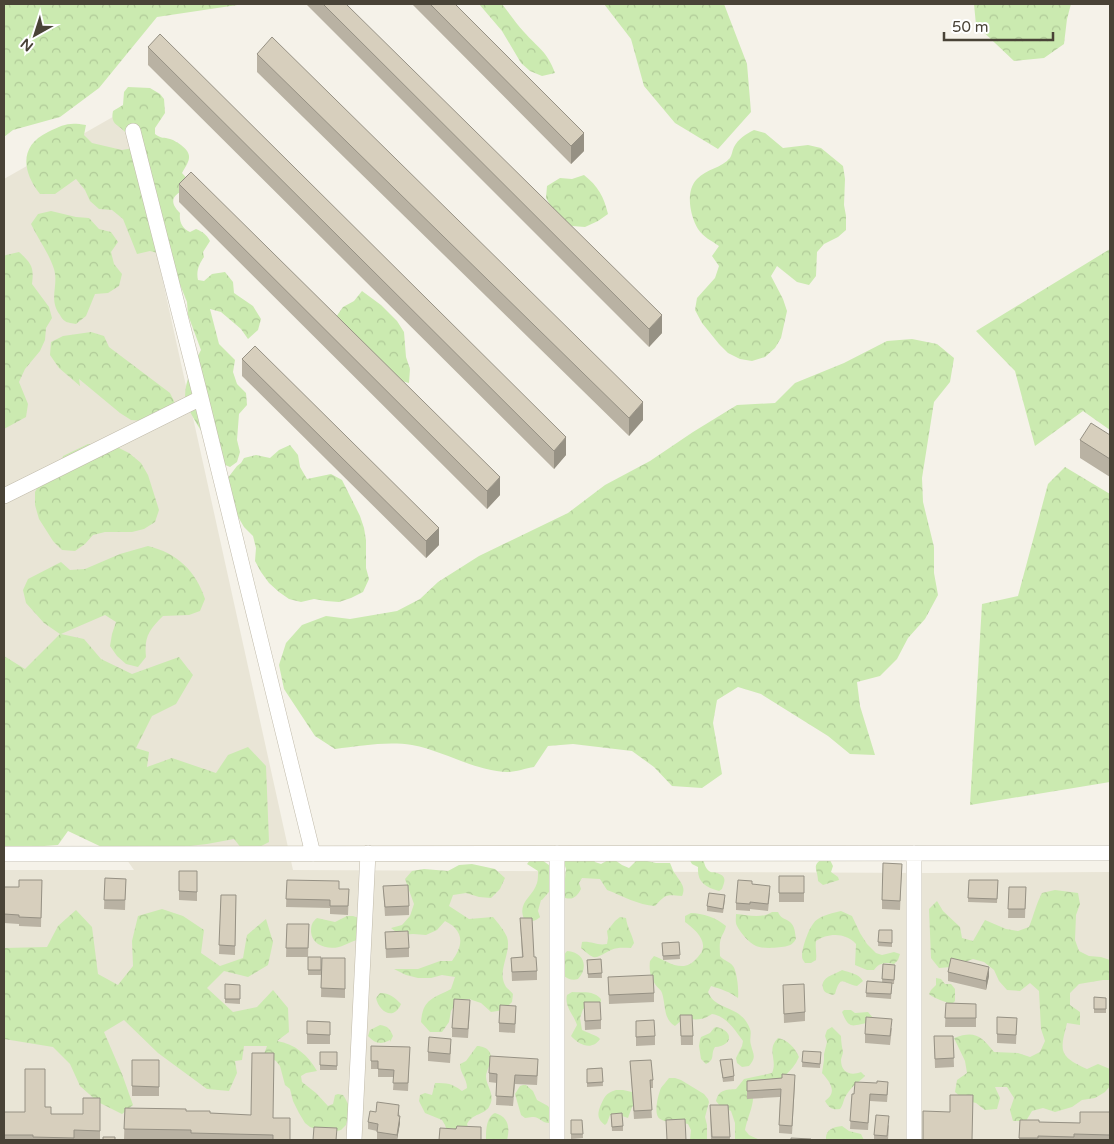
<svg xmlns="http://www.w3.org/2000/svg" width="1114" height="1144" font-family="'Varela Round',sans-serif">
	<defs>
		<pattern id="forest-crowns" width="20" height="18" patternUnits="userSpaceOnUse" patternTransform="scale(1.25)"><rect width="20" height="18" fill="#cbeab0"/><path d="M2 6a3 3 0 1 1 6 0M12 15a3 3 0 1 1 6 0" fill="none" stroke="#b0ca98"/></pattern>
	</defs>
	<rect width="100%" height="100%" fill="#f5f2e9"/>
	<path fill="#e9e5d6" d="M125,110l168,760 636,3 181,-1v268h-1106v-270h130l-130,-185v-506z"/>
	<path fill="url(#forest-crowns)" d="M4,4h240l-87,13 -58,71 -39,29 -47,13 -9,7z
		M479,4h23c7,9 14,19 22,28 14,16 23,19 31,41l-13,3 -12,-5 -9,-8 -19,-32z
		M604,4h120l23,60 4,48 -33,37 -43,-26 -31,-37 -13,-47z
		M974,4h97l-4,15 -3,25 -20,14 -30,3 -38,-36z
		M128,87l22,1 10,6 4,5 1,14 -10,15v6c6,5 9,3 15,5 4,1 8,4 11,6 13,10 8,16 1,28l8,9 -1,6c-13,5 -23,11 -9,25 -1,9 2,15 10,19l6,-3c7,3 10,5 14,12l-7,11 1,5c-5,7 -8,14 -6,23l6,1 8,-7 13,-2 8,10 1,11 19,13 8,13 -3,11 -10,9 -7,-10 -20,-17 -11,-3 9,35 16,16 -2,12 4,12 9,9 1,12 -8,9 -2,26 3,12 -3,10 -7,5 -7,-3c-8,-13 -38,-54 -38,-67 0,-17 8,-32 16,-47l-13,-35 -1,-13 -10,-25 -16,-23 -11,-3 -13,3 -14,-35 -11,-9 -13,-1 -9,-8 -5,-11 -9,-11 -21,15h-15c-18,-23 -21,-48 8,-62 16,-8 21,-10 38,-7l-2,10 8,8 30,7 11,-2c-2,-5 -5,-11 -8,-16 -7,-8 -15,-7 -12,-21l10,-6 1,-13z
		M754,130l11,3 18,15 25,-3 13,3 22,18 2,13 -1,26 2,11v14l-8,7 -14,7 -7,8 -1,24 -7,9 -12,-3 -20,-16 -6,10 12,23 4,12 -6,27 -6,10 -10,9 -13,4 -12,-2 -12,-6 -9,-9 -17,-21 -7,-13 2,-12 18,-20 4,-12 -7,-10 7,-10c-7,-5 -16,-9 -21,-17 -8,-13 -13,-38 -1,-50 9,-10 25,-11 33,-21 2,-3 2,-7 4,-11 4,-8 12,-13 20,-17z
		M584,175c14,11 20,22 24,39l-10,7 -13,6 -13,-1 -13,-6 -13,-22 1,-12 13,-8 12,1z
		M51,211l25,6 13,1 10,11 12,3 7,10 -7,10 3,12 8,10 -3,12 -11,7 -13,1 -9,22 -10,8c-3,-1 -9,-1 -11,-3 -2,-1 -4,-4 -5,-6 -12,-16 -1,-29 -6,-46 -5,-16 -16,-30 -23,-45l7,-10z
		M1110,249v181l-27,-19 -48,35 -20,-75 -39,-40z
		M19,252c13,12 15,15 13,32l17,23 3,11 -6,10 -1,12 -5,11 -15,18 -6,13 9,22 -2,13 -22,12v-173l2,-1z
		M362,291l19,14 16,16 7,11 2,25 4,12 -1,14 -12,-3 -61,-63 7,-10 11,-6z
		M91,332l13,4 5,11 61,46 5,10 -20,14 -12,4 -12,-1 -11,-7 -41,-34 1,7 -21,-18 -9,-13 1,-13 12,-6z
		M912,339l25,5 17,14 -4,24 -16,20 -12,76 1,24 11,45v26l4,22 -13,24 -17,19 -11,21 -17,17 -23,6 3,24 15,49 -25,-1 -22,-18 -67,-42 -23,-7 -21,13 -4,23 9,51 -20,14 -30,-2 -18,-19 -22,-16 -59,-7 -25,2 -14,21c-8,1 -18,5 -26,5 -34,-1 -63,-21 -96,-27 -25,-4 -52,1 -77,4l-20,-13 -31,-47 -5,-24 7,-22 16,-18 24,-9 24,3 47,-8 23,-12 18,-17 41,-26 89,-43 37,-28 45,-24 43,-29 44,-27 38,-2 20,-20 49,-20 43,-22z
		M88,444l27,2 14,7 12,10 7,12 11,35 -4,12 -11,7 -12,3h-27l-12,3 -8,9 -10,7 -13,-1 -9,-9 -14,-22 -4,-14v-13l6,-11 18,-13 4,-12z
		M290,445l8,10 2,12 7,12 24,-5 11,6 18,36 4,12 2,12v28l3,11 -6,13 -12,6 -12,4 -13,-1 -12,-2 -13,3 -12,-3 -10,-7 -10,-9 -8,-11 -6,-11 1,-13 -3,-12 -9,-9 -7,-12 -10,-36 10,-13 4,-3 3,-5 12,-3 14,3 9,-8z
		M1065,467l45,27v288l-140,23 12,-201 36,-8 30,-112z
		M148,546c29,7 48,25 57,53l-5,12 -11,4 -26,1c-14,14 -19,21 -17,41l-8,10 -12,-3 -9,-8 -7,-10 2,-12 4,-12 -11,-7 -44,19 23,5 17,20 31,15 47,-17 14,18 -17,29 -24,12 -16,32 13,4 -2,15 25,-9 44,15 12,-18 20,-8 18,19 3,76 -23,12 -12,-15 -27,5 -43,5 -56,1 -40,-19 -10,14 -54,4v-193l21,13 35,-35 -16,-11 -18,-20 -3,-13 5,-11 33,-17 9,8 15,-1 35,-15z
		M592,856l3,6 6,2 11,-6 10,7 7,3 9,-9 18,4h14c2,4 3,9 6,12 5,8 10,12 6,21h1c-17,-1 -16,-3 -28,10 -17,-1 -32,-10 -48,-16l-7,-11 -18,-1 -3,5 2,6c-4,8 -9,12 -18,8l3,-28 -2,-6 2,-6z
		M531,859l11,1 11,8 1,18 -12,14h-1l-3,11 2,6c-5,5 -9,5 -16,2 -7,-17 9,-22 13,-36 1,-3 1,-8 1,-12l-11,-7z
		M689,859l14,1c2,4 2,8 6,11 5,3 2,0 8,2 10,3 8,8 5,16l-3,2c-14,-4 -22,-9 -21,-24l-6,-3z
		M822,859l8,1 3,6 -2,6 7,5 1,3 -16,5 -5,-4c0,-11 -7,-15 4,-22z
		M472,864l23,5 10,9 -5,11 -9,9 -12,-1 -13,-4 -13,2 -4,11 20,13 24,-2c5,6 11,13 14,20 5,15 -10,33 -2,48 1,3 6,6 8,9l-1,8 -8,8 -13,2 -10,-9 -12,-4 -12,2 -6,10 -2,11 -7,10h-12l-9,-10c2,-23 11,-23 30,-33l4,-12 -13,-2 -11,3h-13l-12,-3 -12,-6h24l22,-8h12c7,-10 13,-22 3,-33 -2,-3 -7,-5 -10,-7l-8,9 -11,5 -13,-1 -13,1 -9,-7 11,-3 8,-9 4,-12 -9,-25 7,-8 12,-2 24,2 11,-6z
		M1055,890l23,3 2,11 -4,11 -1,25 4,11 10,5 12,1 9,3v20h-7l-24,4 -9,9v12l10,7v13l-13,-2c-7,28 -9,33 20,46l11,-5 12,5v17l-5,6 -10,6 -13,2 -10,7 -17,5 -12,-4 -11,3 -6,10h-13l-3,-11 4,-12 -7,-11h-12l5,11 -3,11 -12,1 -9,-7 -12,-3 -9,-8 2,-12 10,-7 -2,-12 -11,-23c21,-8 27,-2 40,14l24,1 12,4 10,-5 5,-11 -4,-12 -2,-38 -9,-8 -10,8 -13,-1 -8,-9 -5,-11 -10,-8 -11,-3 -22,8 -12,1 -8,-10 -2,-49 8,-8 6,10 17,16 2,11 11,3 12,-21 21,9 12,2 11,-4c5,-12 7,-23 13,-34z
		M162,909l21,7 21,14 -3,23 19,13 23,-8 4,-23 19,-16 7,23 -5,23 -20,12 -24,-6 -17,17 26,24 24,-5 16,-17 15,18 1,24 -12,9c18,3 31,14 40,30l-11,2 -5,3 1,6 14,11 12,13 5,-2 2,-9 3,-1 5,1 2,3 4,8v7l-3,12 -5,5 -13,3 -18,-6 -5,-4 -6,-10 -6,-12 -3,-12 -5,-4 -5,-19 -4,-5 -12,-7 3,-8h-23l-2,14 -7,1 2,12 -8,18 -22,-2 -49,-36 -34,-33 -20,12 18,42 11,31 -11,9 -24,-12 -18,-16 -10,-22 -17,-17 -49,-8v-91l43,-1 11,-21 18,-16 16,17 6,47 20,11 15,-19 -1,-25 6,-25z
		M841,911l11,5 8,17 7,11 9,9 6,2 12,-3 6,2 -2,6 -4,4c-9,-2 -15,-1 -20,6h-7l-12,-5 1,-21c-10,-12 -29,-11 -40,-3 -1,7 1,12 0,19l-5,3h-6c-2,-3 -3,-4 -3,-7 0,-9 8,-33 16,-37 6,-4 15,-6 23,-8z
		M772,912h6c3,7 7,6 12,10 5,4 5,11 6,17 -2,3 -4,6 -9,7 -7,2 -25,3 -31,0 -7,-3 -16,-14 -19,-20 -2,-4 -1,-8 -1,-12 12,1 25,5 36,-2z
		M691,913c11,0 26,5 35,13 -1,5 -3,7 -5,12 -2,6 -1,12 -1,18 4,5 9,5 13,10 4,5 6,25 5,32 -8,-6 -17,-9 -27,-12l-3,6c8,20 33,12 42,37 2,5 -1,10 1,16 2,9 6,12 -2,21l-7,1 -5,-4 -1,-5 6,-12 1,-5c-8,-11 -17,-25 -31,-27 -10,7 -18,6 -28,4l-9,8c-12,-7 -9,-21 -13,-33 -1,-4 -5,-5 -7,-9 -5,-6 -6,-16 -5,-23l4,-5c9,3 19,11 30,10 5,-1 10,-4 13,-8 1,-1 5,-6 5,-7 5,-12 -9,-23 -17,-29v-6z
		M347,916h6l6,2 -1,22c-7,1 -12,5 -19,7 -12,3 -27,-2 -28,-15 0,-7 1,-10 6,-14l18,4z
		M620,917l6,1c1,9 6,16 8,25l-3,5c-7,0 -13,-1 -20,2 -17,8 -14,12 -30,-2l1,-6c10,-1 15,4 25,2l1,-6 -1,-7 8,-10z
		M567,951c17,1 22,16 11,28 -5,2 -11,0 -15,-4v-19z
		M842,970c8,3 16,3 21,11l-6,5c-14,-2 -16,-13 -22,8l-3,1c-4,-2 -8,-2 -9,-7 -3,-11 13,-14 19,-18z
		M936,978l5,1 4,5h6l4,5v12l-4,4c-7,-5 -15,-5 -22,-11l2,-4 5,-5z
		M572,992c11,1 21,-2 29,7v3l-5,3 -13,4 -3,9 2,12c5,3 15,5 18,9 -8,12 -21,6 -29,-3l6,-11c-3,-10 -13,-19 -10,-30z
		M380,993c10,0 14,4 21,11 -7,17 -22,8 -25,-6z
		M844,1010h7l4,3 13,-1 6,7 -3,4c-17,0 -21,10 -29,-11z
		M380,1025c8,1 10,4 13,11l-3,6v-2c-9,5 -15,4 -22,-4l2,-6z
		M716,1027c19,4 16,19 -1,20 -5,8 1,12 -9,17l-5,-5 -2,-13 1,-6 1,-3 9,-4 4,-5z
		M832,1027l9,9c0,6 1,11 2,16 0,2 -2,6 -2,8 0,13 10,16 20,12l4,4c-6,6 -13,10 -18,18 -4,5 -3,10 -7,15 -8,1 -11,-1 -15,-8 13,-9 5,-19 -3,-28l2,-13v-6l3,-12 -2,-6 2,-6z
		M778,1038c10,2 17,10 21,19 -8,19 -28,28 -46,39 1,9 -6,23 -8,34l4,5 11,5h-25v-17l-4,-12 -11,-5 -4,-5c3,-12 10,-11 20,-12l8,-10 28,-6c6,-13 -6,-23 6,-35z
		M477,1046c5,0 11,2 13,7 4,8 -4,16 -4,24 1,11 10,18 3,30 -5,8 -16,6 -22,17l2,6 -22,1 -2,-6 -3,-5 -17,-7 -6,-12 1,-6 5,-2 7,2 3,-12c13,0 16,0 27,8l5,-3c0,-10 -7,-14 -7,-24l6,-3z
		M669,1078h6l6,2 23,14 4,5 1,3 -4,15 2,8v15h-17l1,-10 -3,-6c-9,-3 -20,0 -28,-5 -7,-4 -2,-24 1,-31 2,-3 5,-6 8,-10z
		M523,1085h3l7,6 4,9 11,6 2,3v13l-1,1c-7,0 -10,-7 -17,-6 -2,0 -4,1 -7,1l-4,-3 -6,-21 5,-8z
		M616,1090h7l9,2 2,13 -2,2 -4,11 -12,-4 -6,1 -3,8 -2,2c-7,-5 -8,-10 -5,-18 4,-9 5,-14 16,-17z
		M495,1113c14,4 15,15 12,27h-21c0,-9 0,-23 9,-27z
		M842,1126l7,5 12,3 3,6h-38c-1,-10 7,-13 16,-14z"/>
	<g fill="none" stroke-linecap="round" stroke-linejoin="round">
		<defs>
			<path id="minor" d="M133,131l68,267 112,456
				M4,496l197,-98
				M557,853v287
				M914,853v287
				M4,854l1106,-1
				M354,1140l14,-287"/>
		</defs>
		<use href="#minor" stroke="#c1bbab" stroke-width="16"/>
		<use href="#minor" stroke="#fff" stroke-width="15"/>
	</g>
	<path fill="#b9b2a3" d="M306,4h40l316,329 -13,14z
		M412,4h43l129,147 -13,13z
		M148,47l418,408 -12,14 -406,-404z
		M257,54l386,366 -14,16 -372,-364z
		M179,184l321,311 -13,14 -308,-307z
		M242,359l197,186 -13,13 -184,-182z
		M1110,435v42l-30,-19v-18z
		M902,864l-2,46 -18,-1v-9z
		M179,871h18v30l-18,-1z
		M779,876h25v26h-25z
		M105,878l21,1 -1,31 -21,-1z
		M42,880l-1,47 -22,-1v-2l-15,-1v-36h15z
		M287,880l52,9h10l-1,26 -18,-1v-6l-44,-1z
		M969,880h29l-1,23 -29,-1z
		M752,884l18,9 -2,18 -18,-2v2l-14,-1v-7z
		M383,886l26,20v9l-24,1z
		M1009,887h17l-1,31h-17z
		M221,895h15l-1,60 -16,-1z
		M725,900l-2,13 -16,-2v-5z
		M520,918l14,39 3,14v9l-25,1 -1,-23 11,-1z
		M287,924h22l-1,33h13v18h-13v-18h-22z
		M879,930h13v17l-14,-1z
		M385,932l24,16v9l-23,1z
		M679,942l1,17 -17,1 -1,-17z
		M322,958h23v40l-24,-1z
		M601,959l1,19h-14l-1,-18z
		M883,964l12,1 -1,19h-2l-1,15 -25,-2 1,-16 15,2z
		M948,972l41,4 -3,14 -38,-9z
		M608,977l46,16v9l-45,2z
		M225,984l15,1v19l-15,-1z
		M783,985l22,27v9l-21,2z
		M1094,997l12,1v15h-12z
		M584,1002l17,18v9l-16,1z
		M946,1003l30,1v23h-31z
		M470,1009l-2,29 -16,-1v-9z
		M516,1015l-1,18 -16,-1v-9z
		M680,1015l13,21v9h-12z
		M997,1017l20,1 -1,26 -19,-1z
		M307,1021l23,1v22h-23z
		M636,1021l19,15v9l-19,1z
		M892,1028l-2,17 -25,-2v-9z
		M934,1036h19l1,31 -19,1z
		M371,1046l39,1 -2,44 -15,-1 1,-13h-16v-8h-7z
		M451,1048l-1,15 -22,-2v-9z
		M803,1051l18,6 -1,11 -18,-1z
		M320,1052h17v18h-17z
		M132,1060h27v36h-27z
		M720,1060l14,16v5l-11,1z
		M630,1061l23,19v8h-3l2,30 -18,1z
		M538,1068l-1,17 -22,-1 -2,22 -17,-1 1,-22 -8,-1v-9z
		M602,1068l1,18 -16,1v-18z
		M782,1078l13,5 -3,51 -13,-1 1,-36 -33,2v-18z
		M888,1089l-1,13 -17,-1 -2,29 -18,-1 2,-35z
		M100,1098v42h-96v-28h21l20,-5 6,7h32z
		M710,1105h18l2,35h-19z
		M125,1108l61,3 87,7 17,22h-166z
		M376,1112h23l1,11 -3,17 -20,-1v-8l-9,-2v-7z
		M1110,1112v28h-91l1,-20 19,2 41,1z
		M611,1114l12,12v5h-11z
		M571,1120h11l1,18 -12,1z
		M889,1125l-1,15h-14v-5z"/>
	<path fill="#969184" d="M584,133v18l-13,13v-18z
		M662,315v18l-13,14v-18z
		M643,402v18l-14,16v-18z
		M566,437v18l-12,14v-18z
		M500,477v18l-13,14v-18z
		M439,528v17l-13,13v-17z
		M989,967v9l-3,14v-9z
		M400,1116v7l-3,17v-5z"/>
	<path fill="#d7cfbd" stroke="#969184" d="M323,4h23l316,311 -13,14z
		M430,4h25l129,129 -13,13z
		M160,34l406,403 -12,14 -406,-404z
		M272,37l371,365 -14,16 -372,-364z
		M191,172l309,305 -13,14 -308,-307z
		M255,346l184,182 -13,13 -184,-182z
		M1091,423l19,12v24l-30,-19z
		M883,863l19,1 -2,37 -18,-1z
		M179,871h18v21l-18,-1z
		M779,876h25v17h-25z
		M105,878l21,1 -1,21h-21z
		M19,880h23l-1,38 -22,-1v-2l-15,-1v-27h15z
		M287,880l52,1v8h10l-1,17h-18v-6l-44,-1z
		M738,880l14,1v3l18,2 -2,18 -18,-2v2l-14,-1z
		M969,880h29l-1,19 -29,-1z
		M408,885l1,21 -24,1 -2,-21z
		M1009,887h17l-1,22h-17z
		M709,893l16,2 -2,14 -16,-3z
		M221,895h15l-1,51 -16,-1z
		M520,918h12l2,39h2l1,14 -25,1 -1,-14 12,-1z
		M287,924h22l-1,24h-22z
		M879,930h13v13l-14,-1z
		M408,931l1,17 -23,1 -1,-17z
		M679,942l1,13 -17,1 -1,-13z
		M308,957h13v13h-13z
		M322,958h23v31l-24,-1z
		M951,958l38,9 -3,14 -38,-9z
		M601,959l1,14 -14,1 -1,-14z
		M883,964l12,1 -1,15 -12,-1z
		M653,975l1,18 -45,2 -1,-18z
		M867,981l25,2 -1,11 -25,-1z
		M225,984l15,1v14h-15z
		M804,984l1,28 -21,2 -1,-29z
		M1094,997l12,1v11h-12z
		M454,999l16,1 -2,29 -16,-1z
		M584,1002h16l1,18 -16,1z
		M946,1003l30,1v14h-31z
		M500,1005l16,1 -1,18 -16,-1z
		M680,1015h12l1,21h-12z
		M866,1017l26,2 -2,17 -25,-2z
		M997,1017l20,1 -1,17 -19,-1z
		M654,1020l1,16 -19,1v-16z
		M307,1021l23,1v13l-23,-1z
		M934,1036h19l1,22 -19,1z
		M429,1037l22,2 -1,15 -22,-2z
		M371,1046l39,1 -2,36h-15l1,-13 -16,-1v-8h-7z
		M803,1051l18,1 -1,12 -18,-2z
		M320,1052h17v14l-17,-1z
		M252,1053h22l-1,65h17v22h-17v-5l-82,-2v-3l-67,-1 1,-21 61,1v2h24v2l41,2z
		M490,1056l48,3 -1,17 -22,-1 -2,22 -17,-1 1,-22 -8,-1z
		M732,1059l2,17 -11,2 -3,-18z
		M132,1060h27v27l-27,-1z
		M651,1060l2,20h-3l2,30 -18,1 -4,-50z
		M602,1068l1,14 -16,1v-14z
		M25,1069h20v38h6v7h32v-16h17v33l-26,-1v8l-41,-1v-2h-29v-23h21z
		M782,1074l13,1 -3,51 -13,-1 2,-36 -34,2v-10l35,-3z
		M877,1081l11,1 -1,13 -17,-1 -2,29 -18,-2 2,-27h2l1,-12 22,1z
		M950,1095h23l-1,45h-49v-29l27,1z
		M377,1102l22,3 -1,11h2l-3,19 -20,-3 1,-8 -10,-2 2,-11 6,1z
		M710,1105h18l2,32h-18z
		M1080,1112h30v23l-36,-1v3l-36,-1v2h-19l1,-18h19v2l41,1z
		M622,1113l1,13 -11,1 -1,-13z
		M876,1115l13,1 -2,20 -13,-1z
		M685,1119l1,21h-19l-1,-20z
		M571,1120h11l1,14h-12z
		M457,1126l24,1v13h-42l1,-12 16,1z
		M314,1127l23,1 -1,12h-23z
		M103,1137h12v3h-12z
		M791,1138l20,1v1h-20z"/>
	<rect width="1114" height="1144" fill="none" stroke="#494337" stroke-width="10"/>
	<g transform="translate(35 35) rotate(219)" stroke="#ffffff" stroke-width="4" paint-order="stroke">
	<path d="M0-4L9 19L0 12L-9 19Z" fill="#494337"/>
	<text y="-8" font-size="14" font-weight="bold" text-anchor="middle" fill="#494337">N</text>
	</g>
	<path d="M944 32v8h109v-8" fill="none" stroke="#494337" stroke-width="2.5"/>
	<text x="952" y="32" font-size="15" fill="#494337" stroke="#ffffff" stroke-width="4" paint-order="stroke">50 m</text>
</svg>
